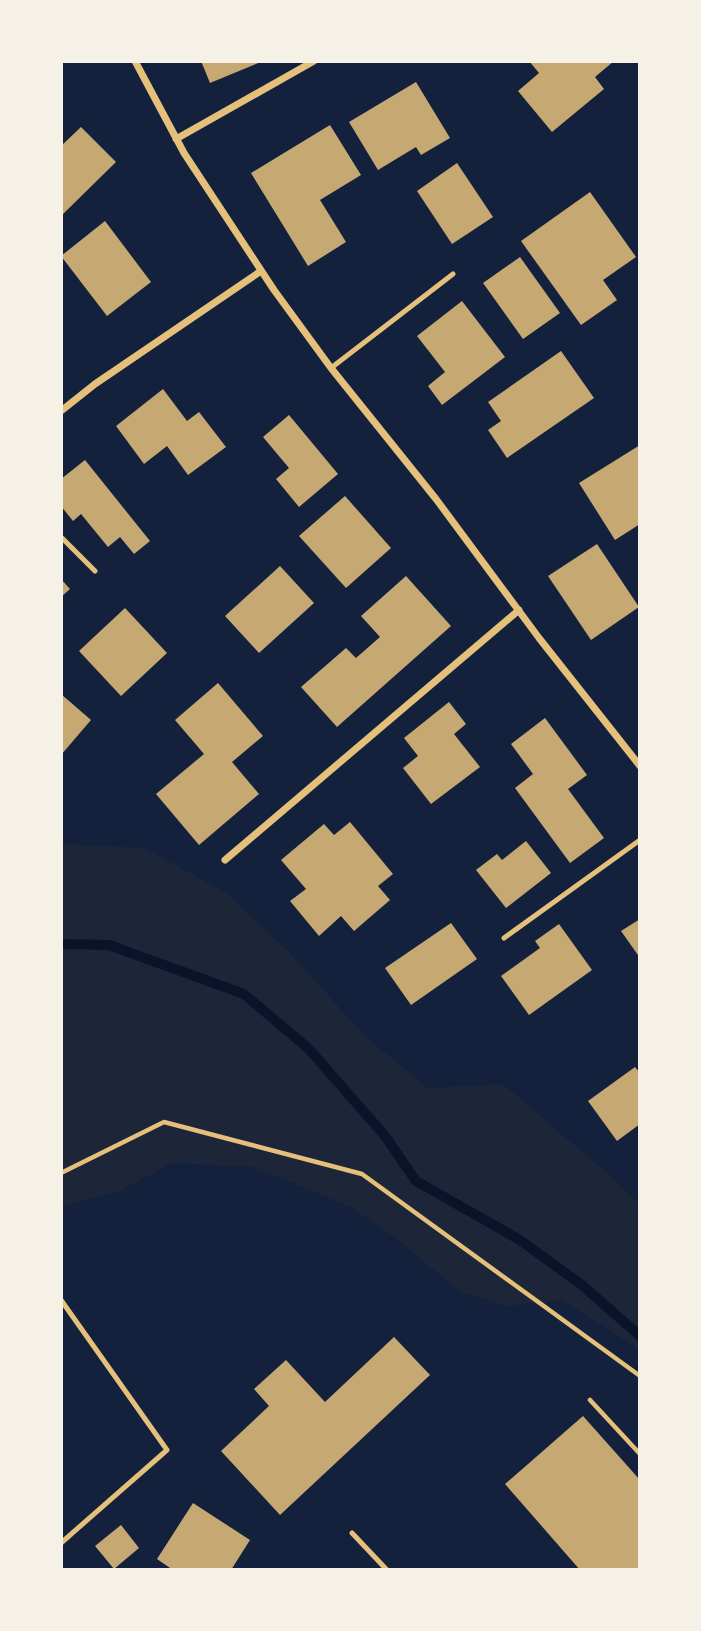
<svg xmlns="http://www.w3.org/2000/svg" width="701" height="1631" font-family="'Open Sans',sans-serif">
	<rect width="100%" height="100%" fill="#14213d"/>
	<path fill="#1d2539" d="M61,844l83,4 81,44 62,58 80,88 61,50 75,-4 118,101 19,21v144l-78,-50 -55,6 -48,-15 -62,-52 -46,-32 -97,-40 -82,-4 -54,29 -57,14z"/>
	<g fill="none" stroke-linecap="round" stroke-linejoin="round">
		<path stroke="#0b132b" stroke-width="10" d="M61,944l48,1 135,49 65,55 76,87 31,45 104,59 62,45 58,51"/>
	</g>
	<path fill="#c6a872" d="M201,61h62l-53,22z
		M529,61h85l-19,16 9,12 -52,43 -34,-41 21,-18z
		M416,82l34,56 -29,17 -5,-8 -38,23 -29,-48z
		M330,125l31,50 -41,25 26,42 -38,24 -57,-93z
		M81,127l35,35 -55,54v-70z
		M457,163l36,54 -41,27 -35,-53z
		M590,192l46,65 -33,23 14,20 -36,25 -60,-84z
		M105,221l46,61 -44,34 -46,-60z
		M520,257l40,56 -37,26 -40,-56z
		M462,301l43,56 -63,48 -14,-19 17,-14 -28,-36z
		M561,351l33,47 -87,60 -19,-28 13,-9 -13,-19z
		M163,389l24,32 12,-9 27,35 -38,28 -21,-29 -23,18 -28,-38z
		M289,415l49,59 -39,33 -23,-28 13,-11 -26,-31z
		M640,445v79l-25,16 -36,-57z
		M85,460l65,81 -16,13 -14,-17 -12,10 -27,-33 -8,7 -12,-15v-27z
		M345,496l46,52 -45,40 -47,-52z
		M597,544l42,63 -48,33 -43,-64z
		M280,566l34,37 -55,50 -34,-37z
		M406,576l45,50 -114,101 -36,-40 45,-39 10,10 24,-21 -19,-21z
		M61,579l9,10 -9,8z
		M125,608l42,45 -46,43 -42,-45z
		M218,683l45,53 -31,26 27,32 -60,51 -43,-51 48,-40 -29,-34z
		M61,694l30,26 -30,35z
		M449,702l17,22 -12,10 26,33 -49,37 -28,-36 15,-12 -14,-18z
		M545,718l42,57 -19,14 36,49 -34,25 -55,-75 18,-14 -22,-30z
		M350,822l43,52 -15,12 12,14 -36,31 -13,-15 -22,20 -29,-35 16,-12 -25,-29 43,-36 10,11z
		M526,841l25,32 -45,35 -30,-38 21,-16 5,6z
		M640,919v39l-19,-27z
		M451,923l26,36 -66,46 -26,-37z
		M559,924l33,46 -63,45 -28,-39 39,-28 -5,-7z
		M635,1067l5,6v51l-23,17 -29,-40z
		M394,1337l36,38 -150,140 -59,-64 48,-45 -15,-17 32,-29 39,42z
		M583,1416l57,64v90h-60l-75,-86z
		M193,1503l57,37 -19,30h-58l-16,-11z
		M121,1525l18,23 -25,21 -19,-23z"/>
	<g fill="none" stroke-linecap="round" stroke-linejoin="round">
		<path stroke="#e5c07b" stroke-width="4.5" d="M61,1173l103,-51 198,52 278,202
			M590,1400l50,54"/>
		<path stroke="#e5c07b" stroke-width="5" d="M331,368l122,-94
			M61,537l34,34
			M504,938l136,-98
			M61,1300l106,150 -106,93
			M352,1533l35,37"/>
		<path stroke="#e5c07b" stroke-width="7" d="M135,61l49,92 90,137 57,78 105,131 103,139 101,128
			M176,139l138,-78
			M61,411l34,-27 166,-113
			M225,860l294,-250"/>
	</g>
	<rect width="701" height="1631" fill="none" stroke="#f6f1e7" stroke-width="126"/>
</svg>
